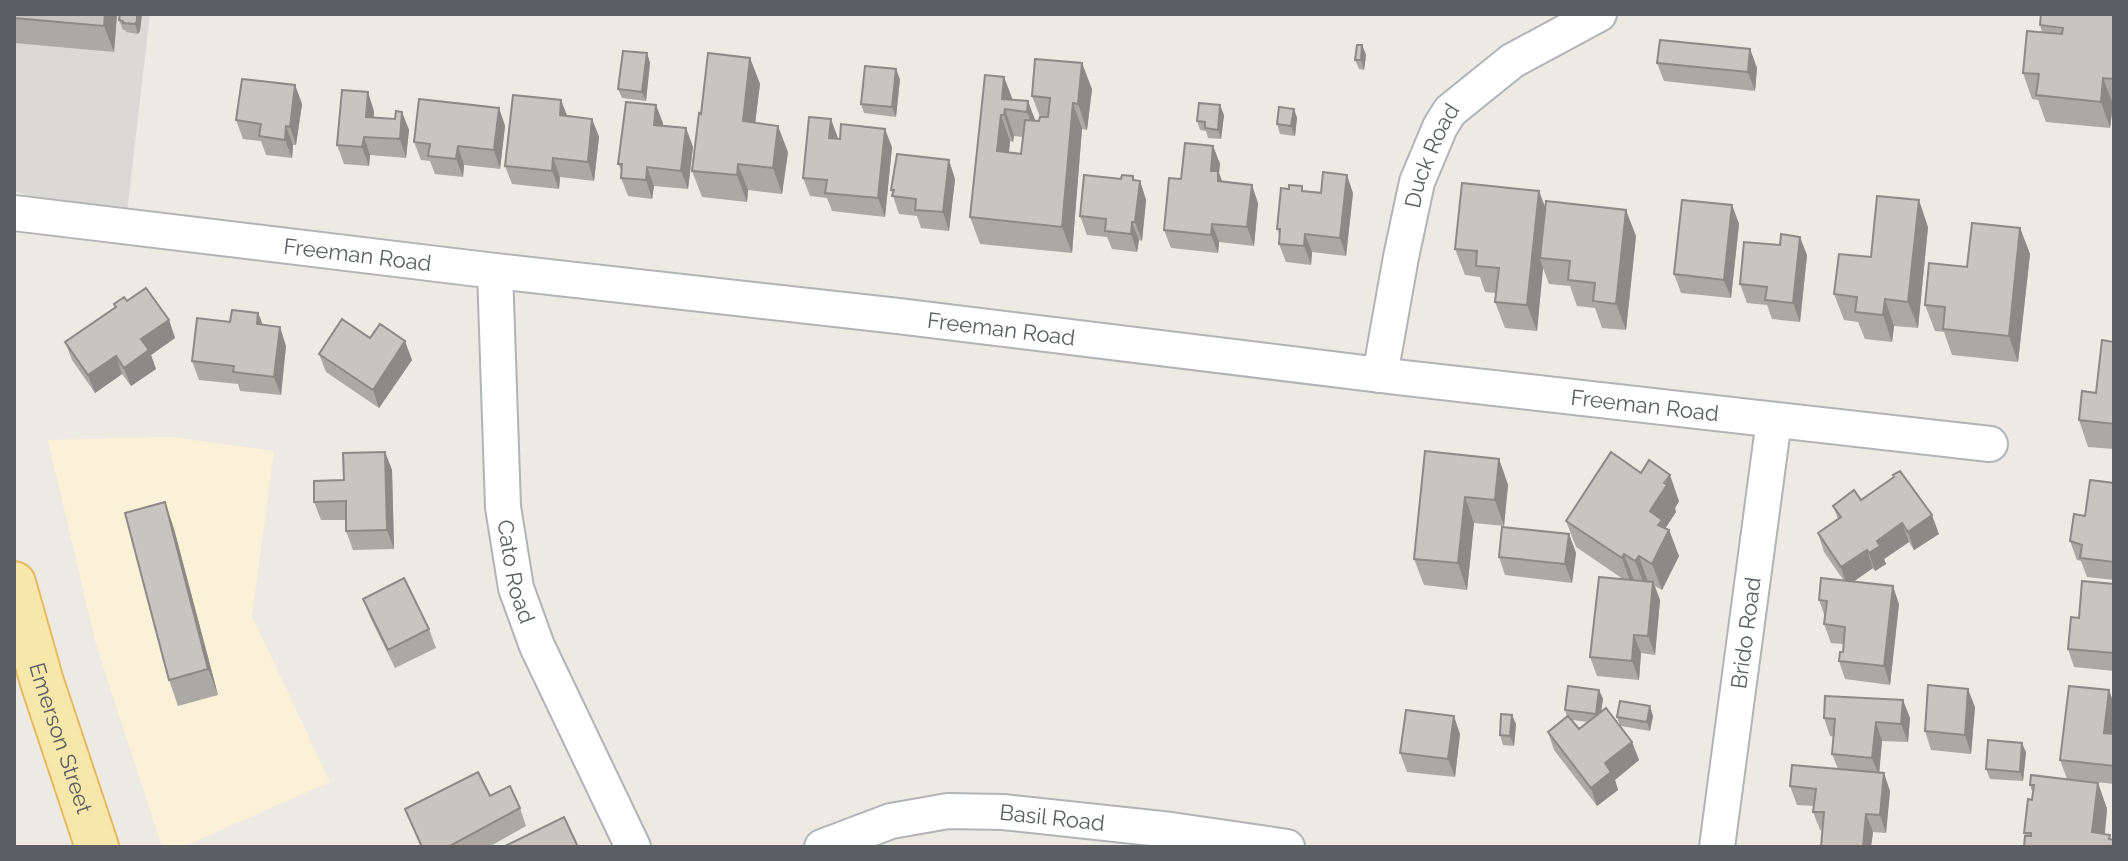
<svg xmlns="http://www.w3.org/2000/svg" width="2128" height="861" font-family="Raleway,sans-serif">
	<rect width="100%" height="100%" fill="#eceae3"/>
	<path fill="#fbf1d9" d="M172,437l102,14 -22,165 78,166 -147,65h-21l-66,-203 -48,-204z"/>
	<path fill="#dbd9d5" d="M14,14h136l-23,198 -82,-10 -31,-11z"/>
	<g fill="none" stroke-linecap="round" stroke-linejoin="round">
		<defs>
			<g id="minor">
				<path id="s1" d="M14,213l481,58 403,45 507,62 585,66"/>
				<path id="s2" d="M495,271l8,236 13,81 21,58 96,201"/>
				<path id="s3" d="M1380,375l21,-118 16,-75 23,-55 10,-16 62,-50 87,-47"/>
				<path id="s4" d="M822,847l69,-26 57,-10 55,1 168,18 116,17"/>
				<path id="s5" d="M1717,847l57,-427"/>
			</g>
			<g id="major">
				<path id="s6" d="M14,583l28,99 55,165"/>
			</g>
		</defs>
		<use href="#minor" stroke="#b0b3b7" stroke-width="38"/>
		<use href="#major" stroke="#e6b962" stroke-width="46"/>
		<use href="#minor" stroke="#fff" stroke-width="34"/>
		<use href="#major" stroke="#f8e7ab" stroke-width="42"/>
	</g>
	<path fill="#aca9a5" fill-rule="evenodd" d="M14,14h103l-3,38 -100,-9z
		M142,14l-2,17 -2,3 -12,-2 -1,-2h-2l-4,-10z
		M2114,14v90h-1l-3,24 -64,-6 -8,-22 -6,-1 -9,-26 19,-41 -2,-7z
		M1362,45l4,10 -2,15 -5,-1 -4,-9z
		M1750,49l7,19 -2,23 -91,-10 -7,-18z
		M647,53l3,10 -4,38 -24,-3 -4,-9z
		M750,58l10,26 -5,39 33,29 -6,42 -34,-4 -1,12 -45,-5 -10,-26 9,-57z
		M1004,77l9,23 15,1 7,20h4l1,-4 -8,-21 60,-7 -5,41 -5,-1 -10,124 -92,-9 -10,-27zM1014,136l9,1 -2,17 -12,-2 1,-11 3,1z
		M900,79l-4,38 -32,-4 -3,-9z
		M295,85l7,19 -6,41h-3l-1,13 -26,-3 -5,-14 -18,-2 -7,-19z
		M499,108l6,18 -5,43 -36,-4 -1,12 -28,-3 -5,-13 -9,-1 -7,-18z
		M1294,109l3,9 -2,18 -15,-2 -3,-10z
		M374,111v6l21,2 7,-7 7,18 -3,28 -36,-3 -1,11 -25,-2 -7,-19z
		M1224,115l-3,24 -13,-1 -2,-7 -6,-1 -3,-9z
		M567,116l25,3 7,18 -5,44 -34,-4 -1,12 -47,-5 -7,-18z
		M663,123l-1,3 24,2 7,19 -5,42 -34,-3 -2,13 -24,-3 -7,-18 1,-6 -4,-8z
		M838,138l54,9 -7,70 -53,-6 -5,-13 -17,-2 -7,-18z
		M1213,146l7,18 -1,9 3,8 36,22 -4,43 -35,-4 -1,11 -47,-5 -7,-18 17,-51z
		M1133,176l2,5h5l6,19 -4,41 -3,-1 -2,12 -25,-3 -5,-12 -20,-2 -7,-19 41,-37z
		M955,179l-6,52 -28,-3 -4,-12 -18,-2 -8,-24z
		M1304,191l49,2 -7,63 -34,-4 -1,13 -25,-3 -7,-18 1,-8 -3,-7z
		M1732,205l7,19 -8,74 -50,-5 -7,-19z
		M1545,207l91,29 -10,94 -24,-2 -7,-20 -18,-2 -7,-20 -21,-2 -6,-16 -6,63 -32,-3 -10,-26 1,-9 -11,-1 -5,-15 -15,-2 -10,-26z
		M1928,227l-10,101 -24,-2 -2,16 -27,-3 -7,-17 -14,-2 -10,-26 37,-37z
		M2020,228l10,26 -12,108 -66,-7 -8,-23 -9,-1 -10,-26 42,-38z
		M1807,255l-7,67 -28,-3 -5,-14 -20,-2 -7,-19z
		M127,301l42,19 6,18 -24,17 5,14 -25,17 -9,-12 -27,19 -23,-33 -7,-18 50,-35 -1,-3z
		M258,313l5,12 23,21 -5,49 -41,-4 -2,-7 -39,-4 -7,-19 38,-39z
		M370,338l42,22 -33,48 -53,-36 -7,-18z
		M2114,342v107l-26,-2 -9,-27 17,-27z
		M1425,451l74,8 9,26 -4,41 -30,-3 -7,67 -43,-5 -10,-26z
		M385,452l7,18 2,79 -41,1 -7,-19v-11h-25l-7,-18z
		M2114,483v97l-27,-3 -6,-16 -4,-1 -7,-19 15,-25z
		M1861,500l78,34 -25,16 -5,-8 -25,17 2,5 -11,7 -2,-3 -20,14 46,22 -9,81 -45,-6 -6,-18 4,-9v-8l-12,-1 -7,-19 1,-7 -6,-17 25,-19 -20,-29 -6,-19 20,-14 -5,-13z
		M1679,501l-4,7 1,4 -11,16 4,2 10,26 -17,34 -7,-4 5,14 -5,55 -14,-2 -2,27 -42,-4 -7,-19 33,-78 -47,-32 -10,-26z
		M165,502l9,27 44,166 -40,11 -9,-26z
		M1569,534l7,19 -4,30 -67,-8 -6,-18z
		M2114,584v87l-40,-4 -6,-18 11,-31z
		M363,599l66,30 7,19 -41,20 -25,-51z
		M1599,690l4,9 -2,13 19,14 -3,-9 36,-1 -3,15 -29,-5 11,16 7,18 -24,20 3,10 -21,16 -43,-56 -6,-18 19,-15 -2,-7zM1572,720l16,2 -9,7z
		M2114,704v80l-47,-5 -7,-19z
		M1975,707l-4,47 -40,-4 -6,-19z
		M1824,718h86l-2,24 -26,-1 -3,31 11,19 -4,42 -13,-1 -2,15h-50l2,-17h-3l-7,-18 1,-6 -17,-1 -7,-19 48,-17 -6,-15 2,-17 -4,-1z
		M1516,724l-2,22 -11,-1 -3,-10z
		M1460,734l-5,43 -48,-5 -7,-19z
		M2026,752l-3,29 -33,-2 -4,-10z
		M2098,783l9,26 -2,25 9,13 -89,-11 -1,-3 9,-39 -3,-9z
		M490,796l30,12 6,18 -37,21h-68l-16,-38z"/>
	<path fill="#8c8986" d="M105,14h12l-3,38 -10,-26z
		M137,14h5l-2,17 -2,3 -3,-10z
		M1362,45l4,10 -2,15 -3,-10z
		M1750,49l7,19 -2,23 -7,-19z
		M647,53l3,10 -4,38 -4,-9z
		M750,58l10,26 -8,64 -9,-27z
		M1082,63l10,26 -5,41 -9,-26z
		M896,69l4,10 -4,38 -4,-10z
		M1004,77l10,27 -12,-5z
		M2103,78l10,26 -3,24 -9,-26z
		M295,85l7,19 -6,41 -6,-18z
		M368,92l6,19 -2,24 -6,-18z
		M561,100l7,18 -8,-3z
		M1028,101l10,27 -1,10 -10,-26z
		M1073,103l9,26 -10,124 -10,-26z
		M656,105l7,18 -3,21 -6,-19z
		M1220,105l4,10 -3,24 -3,-9z
		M499,108l6,18 -5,43 -6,-19z
		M1005,109l9,27 -1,6 -9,-27z
		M1294,109l3,9 -2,18 -4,-10z
		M402,112l7,18 -3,28 -6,-19z
		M1001,115l9,26 -4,36 -9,-26z
		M592,119l7,18 -5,44 -6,-19z
		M831,119l7,19 -2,18 -7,-18z
		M286,126l7,19 -1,13 -7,-18z
		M778,126l10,26 -6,42 -9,-26z
		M686,128l7,19 -5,42 -7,-18z
		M885,129l7,18 -7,70 -7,-19z
		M364,137l6,18 -1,11 -7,-19z
		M458,146l6,19 -1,12 -7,-18z
		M1213,146l7,18 -1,9 6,17 -7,-7 -7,-12z
		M553,158l7,19 -1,12 -7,-18z
		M949,160l6,19 -6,52 -6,-19z
		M738,164l10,26 -1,12 -10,-27z
		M647,167l7,19 -2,13 -6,-19z
		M1347,175l6,18 -7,63 -6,-18z
		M1133,176l6,15 1,-10 6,19 -4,41 -7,-19z
		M1252,185l6,18 -4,43 -7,-19z
		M1539,191l10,26 -9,41 3,10 -6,63 -10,-26z
		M1919,200l9,27 -10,101 -10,-26z
		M1732,205l7,19 -8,74 -7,-18z
		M1626,210l10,26 -10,94 -10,-26z
		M1132,222l7,18 -2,12 -6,-18z
		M1212,224l7,18 -1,11 -7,-18z
		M2020,228l10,26 -12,108 -9,-26z
		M1305,234l7,18 -1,13 -7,-19z
		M1800,237l7,18 -7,67 -7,-19z
		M1885,299l9,27 -2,16 -9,-27z
		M258,313l7,18 -8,-7z
		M169,320l6,18 -24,17 5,14 -25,17 -7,-18 17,-29z
		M280,327l6,19 -5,49 -7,-18z
		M405,341l7,19 -33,48 -6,-18z
		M116,356l6,18 -27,19 -7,-18z
		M385,452l7,18 2,79 -7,-19z
		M1499,459l9,26 -4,41 -9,-26z
		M1670,475l9,26 -4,7 1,4 -11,17 4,1 10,26 -17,34 -10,-26 -2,-53z
		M1465,497l9,26 -7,67 -9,-27z
		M165,502l9,27 44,166 -10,-26z
		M1932,515l7,19 -25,16 -6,-18z
		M1902,523l7,19 -25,17 2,5 -11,7 -6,-18 8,-12z
		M1569,534l7,19 -4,30 -7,-19z
		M1867,550l6,18 -26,18 -6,-19z
		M1624,554l10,26 -3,4 -9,-26z
		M1639,556l9,26 -3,5 -10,-26z
		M1653,582l7,18 -5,55 -7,-19z
		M1893,586l6,18 -9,81 -6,-19z
		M1634,635l7,18 -2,27 -7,-19z
		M1968,689l7,18 -4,47 -6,-19z
		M1599,690l4,9 -4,25 -3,-10z
		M2109,690l5,14v21l-3,26 -7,-18z
		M1903,700l7,18 -2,24 -7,-18z
		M1650,706l3,10 -3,15 -3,-9z
		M1512,715l4,9 -2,22 -4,-10z
		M1454,716l6,18 -5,43 -7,-18z
		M1876,722l6,19 -3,35 -7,-18z
		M1632,742l7,18 -24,20 3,10 -21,16 -6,-18 14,-25z
		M2022,743l4,9 -3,29 -3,-9z
		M1884,773l6,18 -4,42 -6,-18z
		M2098,783l9,26 -4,38 -11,-15z
		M1866,814l7,18 -2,15h-8z"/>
	<path fill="#c8c4c0" stroke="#8c8986" stroke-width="2" d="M14,14h91l-1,12 -90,-8z
		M120,14h17v7l-2,3 -12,-1v-2l-4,-1z
		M2041,14h73v65l-11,-1 -2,24 -65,-7 3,-21 -16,-1 4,-42 35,3 1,-6 -23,-3z
		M1660,40l90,9 -2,23 -91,-9z
		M1357,45h5l-1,15h-6z
		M623,51l24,2 -5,39 -24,-3z
		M708,53l42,5 -7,63 35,5 -5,42 -35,-4 -1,11 -45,-4 7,-58 2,1z
		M1035,59l47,4 -4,41 -5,-1 -11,124 -92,-10 15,-142 19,2 -2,22 26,2 -1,11 -22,-3 -1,6h-3l-4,36 24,3 4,-34 14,1 1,-4h8l2,-19 -18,-2z
		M865,66l31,3 -4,38 -31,-3z
		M242,79l53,6 -5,42 -4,-1 -1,14 -26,-4 2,-12 -25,-4z
		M342,90l26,2 -2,25 29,2 1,-8 6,1 -2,27 -36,-2 -2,10 -25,-2z
		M513,95l48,5 -1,15 32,4 -4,43 -35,-4 -1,13 -47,-5z
		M419,99l80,9 -5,42 -36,-4 -2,13 -28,-3 2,-12 -16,-2z
		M626,102l30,3 -2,20 32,3 -5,43 -34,-4 -1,13 -25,-2 1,-14h-4z
		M1199,103l21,2 -2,25 -13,-2v-6l-8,-1z
		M1279,107l15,2 -3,17 -14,-2z
		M809,117l22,2 -2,19 11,1 1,-15 44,5 -7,69 -53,-5 2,-13 -24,-2z
		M1185,143l28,3 -2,25h7v10l34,4 -5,42 -35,-3 -1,11 -47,-5 5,-52 12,1z
		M897,154l52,6 -6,52 -28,-2 1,-11 -24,-3 2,-6h-3z
		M1323,172l24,3 -7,63 -35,-4 -1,12 -25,-2 1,-15h-3l4,-41 8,1v-4l13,1v5l19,2z
		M1084,175l37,4 1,-4 11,1v4l7,1 -5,41h-3l-1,12 -26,-3 1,-12 -26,-3z
		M1462,183l77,8 -12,114 -32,-3 4,-34 -23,-2 1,-15 -22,-2z
		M1877,196l42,4 -11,102 -23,-3 -2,16 -28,-3 2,-15 -23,-3 5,-40 32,3z
		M1682,200l50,5 -8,75 -50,-6z
		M1546,201l80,9 -10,94 -23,-3 2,-18 -27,-3 2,-19 -30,-3z
		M1972,223l48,5 -11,108 -66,-7 2,-22 -20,-2 4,-42 38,4z
		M1781,234l19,3 -7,66 -28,-3 2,-13 -27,-3 4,-42 36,3z
		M146,288l23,32 -28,19 8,11 -25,18 -8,-12 -28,19 -23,-33 51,-35 -2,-3 10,-7 3,4z
		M232,310l26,3 -1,11 23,3 -6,50 -41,-5 1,-6 -42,-5 5,-43 33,4z
		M342,319l28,19 10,-14 25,17 -32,49 -54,-36z
		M2102,340l12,2v82l-35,-4 3,-29 14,2z
		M1425,451l74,8 -4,41 -30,-3 -7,66 -44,-4z
		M385,452l2,78 -41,1v-30l-32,1v-21l30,-1 -1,-27z
		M1611,452l30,21 8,-13 21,15 -6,8 3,2 -17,26 12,9 -4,5 11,5 -17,34 -13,-8 -4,5 -11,-7 -2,4 -56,-37z
		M1900,471l32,44 -24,17 -6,-9 -25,18 3,5 -11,7 -2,-3 -26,17 -23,-34 23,-16 -8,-11 21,-16 7,10 33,-23 -1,-2z
		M2090,480l24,3v79l-34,-4 2,-13 -12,-4 4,-27 11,2z
		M165,502l43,167 -39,11 -44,-167z
		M1502,527l67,7 -4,30 -66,-7z
		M1599,577l54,5 -5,54 -14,-1 -2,26 -42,-4z
		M404,578l25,51 -41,21 -25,-51z
		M1821,578l72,8 -9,80 -45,-5 1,-9h3l2,-25 -21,-3 3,-23 -8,-1z
		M2082,581l32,3v69l-46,-4 3,-32 8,1z
		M1928,685l40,4 -3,46 -40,-4z
		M1568,686l31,4 -3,24 -31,-4z
		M2069,686l40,4 -5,43 10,1v32l-54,-6z
		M1825,696l78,4 -2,24 -25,-2 -4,36 -40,-4 3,-35 -11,-1z
		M1620,701l30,5 -3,16 -30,-5z
		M1606,708l26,34 -27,21 6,9 -20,16 -43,-56 20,-16 11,13z
		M1406,710l48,6 -6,43 -48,-6z
		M1501,714l11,1 -2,21 -10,-1z
		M1988,740l34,3 -2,29 -34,-3z
		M1792,765l92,8 -4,42 -14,-1 -3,33h-42l3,-35h-11l3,-23 -26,-3z
		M478,772l12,24 20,-10 10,22 -72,39h-26l-17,-38z
		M2031,775l67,8 -6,49 18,3 -1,4 5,1 -1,7h-89l1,-11h6v-3h-7l4,-34 4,1 2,-15h-4z
		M564,817l14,30h-75z"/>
	<g text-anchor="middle" stroke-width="6" stroke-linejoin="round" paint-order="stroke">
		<g font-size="22" fill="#5b5e62" stroke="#fff">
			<text dy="8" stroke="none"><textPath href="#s3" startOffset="226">Duck Road</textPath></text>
			<text dy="8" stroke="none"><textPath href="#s1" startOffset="346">Freeman Road</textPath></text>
			<text dy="8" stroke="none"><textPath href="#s1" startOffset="994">Freeman Road</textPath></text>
			<text dy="8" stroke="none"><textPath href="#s1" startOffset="1642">Freeman Road</textPath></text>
			<text dy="8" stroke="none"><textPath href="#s2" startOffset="302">Cato Road</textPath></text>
			<text dy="8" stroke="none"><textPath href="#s5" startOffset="216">Brido Road</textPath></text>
			<text dy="8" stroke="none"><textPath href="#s6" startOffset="162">Emerson Street</textPath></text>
			<text dy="8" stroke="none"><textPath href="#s4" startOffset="236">Basil Road</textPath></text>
		</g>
	</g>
	<rect width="2128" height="861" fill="none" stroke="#5b5e62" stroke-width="32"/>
</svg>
